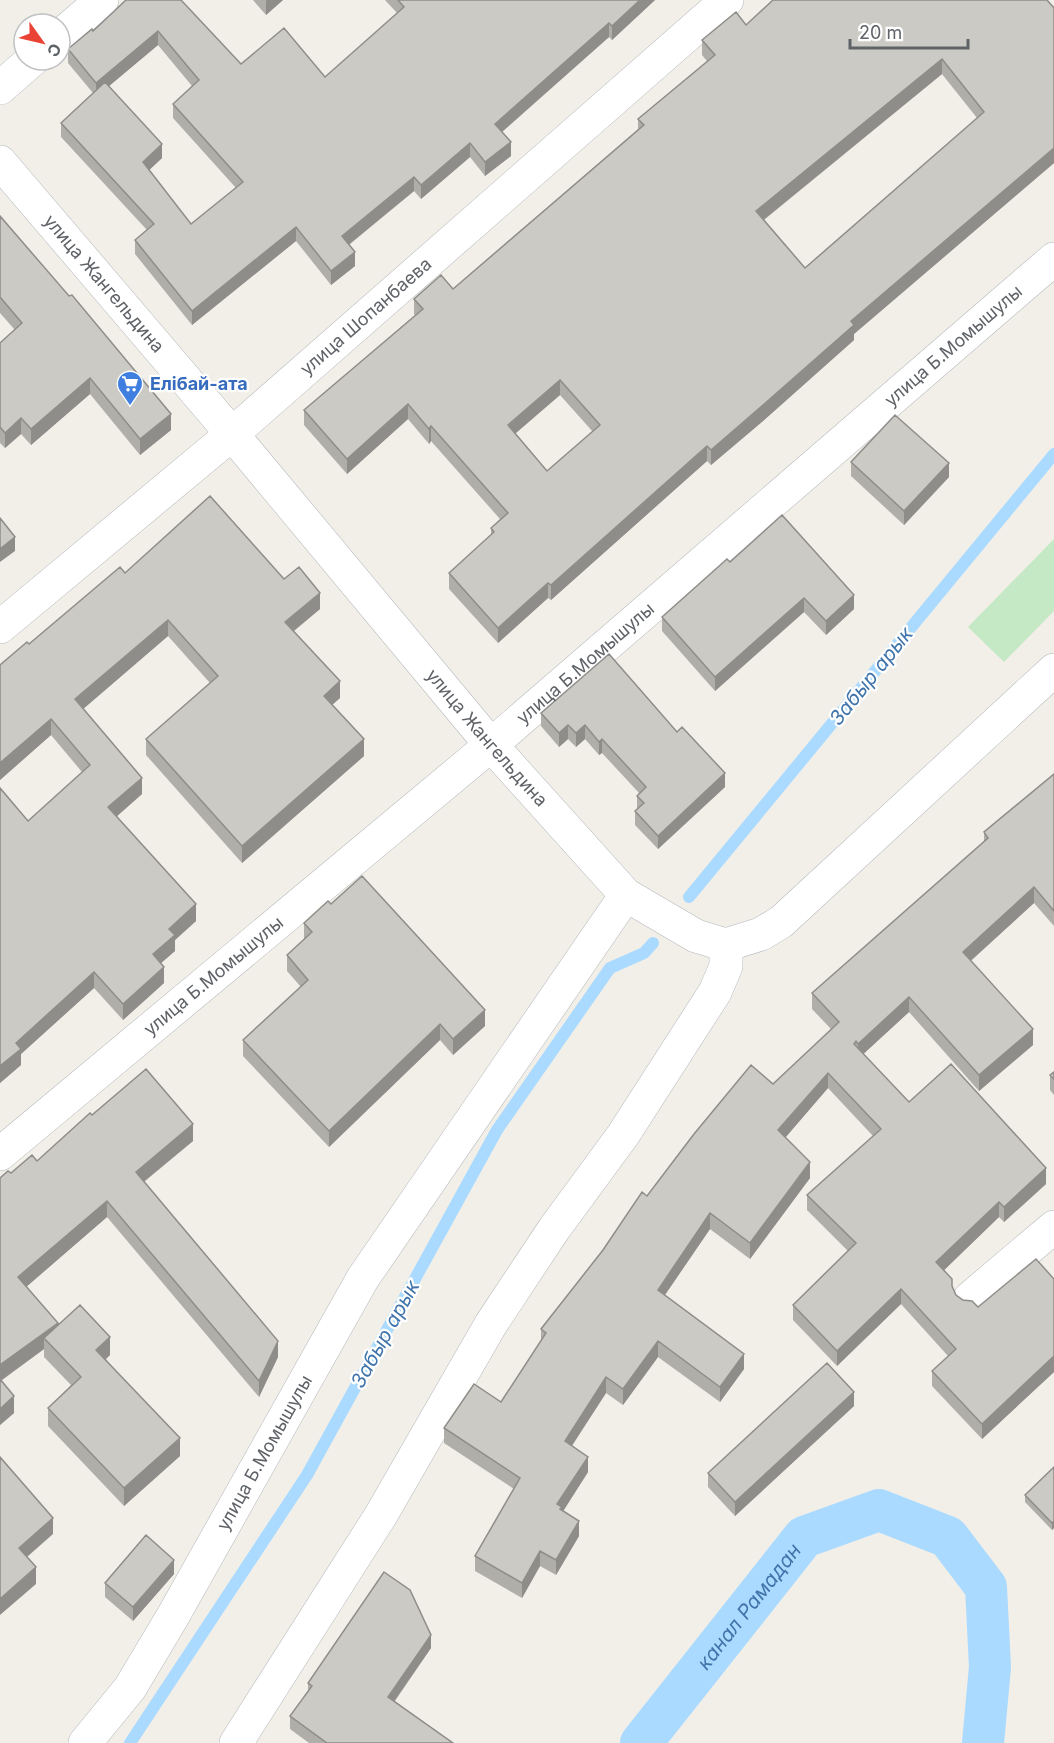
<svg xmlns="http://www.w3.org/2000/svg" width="1054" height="1743" font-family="Inter,sans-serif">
	<rect width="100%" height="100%" fill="#f1efe8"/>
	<path fill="#c5e8c5" d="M1054,539v72l-50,51 -36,-35z"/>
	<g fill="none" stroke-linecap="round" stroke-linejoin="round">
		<path stroke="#aadaff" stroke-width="12" d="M689,897l365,-443
			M130,1743l177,-268 190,-345 113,-162 34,-15 9,-10"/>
		<path stroke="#aadaff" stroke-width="42" id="s1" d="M641,1743l163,-206 75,-27 69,27 38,50 4,80 -7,76"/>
		<defs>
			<g id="street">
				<path d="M60,36l42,-36"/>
				<path d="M0,88l32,-28"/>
				<path id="s2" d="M0,162l232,272 259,311 135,150 70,41 30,9 35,-11 20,-12 273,-252"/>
				<path id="s3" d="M0,627l232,-193 495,-434"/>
				<path id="s4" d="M0,1154l491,-409 563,-486"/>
				<path d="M970,1298l84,-71"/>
				<path id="s5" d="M85,1743l45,-55 43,-72 190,-338 263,-383"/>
				<path d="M236,1743l145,-228 110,-191 63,-95 69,-94 92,-143 11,-26v-21"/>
			</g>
		</defs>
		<use href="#street" stroke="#b5b8bc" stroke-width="34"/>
		<use href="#street" stroke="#fff" stroke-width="33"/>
	</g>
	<path fill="#afaea9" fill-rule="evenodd" d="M126,0l115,64 84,13 72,-64 -12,-13h270l-43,40 -3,-3 -107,95 9,24 -26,20 -15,-19 -49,42 -7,-8 -65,54 6,21 -24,19 -35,-44 -104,84 -57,-71v-14l12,-10 -86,-93v-14l32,-30 -25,-30v-14l25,-18zM158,45l34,41 -19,18v14l63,70 -45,36 -42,-54 13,-12 -53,-72z
		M253,0h30l-17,15z
		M1054,8v155l-200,171v6l-91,81 -52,44 -4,-4 -156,139 -3,-2 -50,45 -49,-54v-16l42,-37v-8l9,-9 -69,-78 -2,3 -21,-25 -61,55 -43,-49v-15l111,-95 -1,-1v-15l39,-10 185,-160v-10l69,-58 -5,-6v-15l44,-15zM942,74l35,44 -172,150 -41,-48zM560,395l33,37 -46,39 -32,-38z
		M0,216l171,214 -31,25 -50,-61 -59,51 -10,-11 -16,14 -5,-5v-100l15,-13 -15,-17z
		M851,462l98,15 -45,48 -53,-49z
		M730,562l124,47 -28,26 -22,-23 -89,79 -53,-60v-14z
		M125,573l159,6 36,30 -26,22 46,67 -8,7 32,51 -122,107 -96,-108v-16l64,-56 -42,-47 -85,73 59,85 -26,23 80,104 -21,19v11l-14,12 3,20 -41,37 -29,-32 -73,66v11l-21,18 28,-262 54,-49 -31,-37 -51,45v-115z
		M609,654l116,133 -67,62 -23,-24v-14l2,-2v-13l3,-2 -38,-41 -3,2 -14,-16 -9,8 -8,-8 -9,8 -18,-21v-13z
		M1054,774v152l-20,-23 -64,58 63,84 -54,46 -70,-79 -46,42 46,48 137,82 -42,38 -5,-5 -55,53 12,25 7,5 15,7 76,-28v93l-72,67 -50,-53v-15l16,-15 -47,-52 -64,62 -44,-46v-15l55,-54 -41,-41v-15l66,-59 -45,-48 -43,50 25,40 -60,81 -40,-30 -45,66 79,74 -24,33 -62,-45 -35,48 -17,-12 -34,53 16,26 -25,39 16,25 -23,39 -16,-9 -18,32 -47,-27v-15l39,-67 -70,-46v-15l57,-26 40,-61v-12l106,-133 126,-112 58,-55 -19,-20v-16l172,-151v-10z
		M331,904l154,122 -32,29 -13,-15 -111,107 -86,-91v-16l58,-53 -14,-16v-16l17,-16v-16z
		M1054,1072v23l-4,-5v-15z
		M92,1115l101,26 -49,41 134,175 -19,40 -152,-180 -81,70 32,38 52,30 -4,4 74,97 -56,50 -76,-80v-18l23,-23 -27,-28v-8l-43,32 13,32 -14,12v-247l37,-17z
		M854,1406l-119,110 -27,-29v-14z
		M1054,1467v61l-2,2 -27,-28v-7z
		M174,1574l-41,47 -28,-24v-14z
		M431,1648l-36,53 58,42h-144l-19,-14v-13l18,-25v-8z"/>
	<path fill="#8f8d8a" d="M267,0h16l-17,15v-14z
		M640,0h15l-43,40v-14z
		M609,23v14l-114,101v-14z
		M158,31v14l-62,52v-14z
		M942,59v15l-186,152v-15z
		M511,142v14l-26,20v-14z
		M470,143v14l-49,42v-14z
		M162,144v14l-19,18v-14z
		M1054,148v15l-200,171v6l-91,81 -52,44v-15l140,-129z
		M414,177v14l-72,59v-14z
		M296,227v14l-104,84v-14z
		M355,252v14l-24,19v-14z
		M90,378v16l-59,51v-16z
		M560,380v15l-52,45v-15z
		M408,404v15l-61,55v-15z
		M171,414v16l-31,25v-16z
		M21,418v16l-16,14v-15z
		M431,426v15l-2,3v-15z
		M707,446v15l-156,139v-15z
		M949,463v14l-45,48v-14z
		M15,537v14l-15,11v-13z
		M548,583v15l-50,45v-15z
		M320,593v16l-35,29v-16z
		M854,595v14l-28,26v-14z
		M804,598v14l-89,79v-14z
		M168,620v16l-93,80v-17z
		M340,681v17l-16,14v-16z
		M51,719v16l-51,45v-17z
		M568,725v14l-9,8v-14z
		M585,725v14l-9,8v-14z
		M364,739v17l-122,107v-17z
		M602,739v14l-3,2v-13z
		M725,773v14l-67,62v-13z
		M142,778v16l-34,30v-17z
		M1034,887v16l-71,65v-16z
		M196,904v17l-21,19v11l-22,19v-16l16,-25z
		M164,967v16l-41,37v-16z
		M94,972v16l-73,66v11l-21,18v-17l16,-23z
		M909,997v15l-51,47v-15z
		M485,1010v16l-32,29v-16z
		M440,1024v16l-111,107v-16z
		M1033,1029v16l-54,46v-16z
		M828,1073v15l-50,58v-16z
		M193,1124v17l-57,47v-16z
		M810,1162v16l-60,81v-16z
		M1046,1168v16l-42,38v-15z
		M107,1201v16l-89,77v-17z
		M999,1202v15l-63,61v-16z
		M710,1213v16l-52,76v-15z
		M901,1289v15l-64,62v-15z
		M58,1323v16l-14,-1v11l-44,32v-16z
		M110,1337v18l-14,13v-18z
		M278,1341v16l-19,40v-16z
		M658,1341v16l-35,48v-16z
		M744,1354v15l-24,33v-15z
		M1054,1356v16l-72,67v-15z
		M606,1377v16l-41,63v-15z
		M854,1392v14l-119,110v-14z
		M14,1396v17l-14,12v-16z
		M180,1438v18l-56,50v-18z
		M588,1457v15l-26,41 -5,-9z
		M53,1518v16l-34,30v-16z
		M579,1521v15l-23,39v-15z
		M1054,1521v7l-2,2v-7z
		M540,1551v15l-18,32v-15z
		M174,1560v14l-41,47v-14z
		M36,1567v17l-36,31v-16z
		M431,1635v13l-43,62v-13z"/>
	<path fill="#cccac5" stroke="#8f8d8a" stroke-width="1.5" fill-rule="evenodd" d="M126,0h55l60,64 43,-36 41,49 79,-70 -6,-7h242l-28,26 -3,-3 -114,101 16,18 -26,20 -15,-19 -49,42 -7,-8 -72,59 13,16 -24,19 -35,-44 -104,84 -57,-71 19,-16 -93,-101 44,-41 57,62 -19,18 48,62 52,-42 -70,-78 26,-24 -41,-49 -62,52 -28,-34 24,-20 1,2z
		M773,0h274l7,8v140l-203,173 3,4 -91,80 -52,45 -4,-4 -156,139 -3,-2 -50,45 -49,-55 45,-41 -3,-4 17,-15 -77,-87 -2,3 -21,-25 -61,55 -43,-49 119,-101 -9,-10 27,-24 12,14 191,-164 -6,-6 77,-64 -13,-15 34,-28 10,13zM942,59l42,53 -179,156 -49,-57zM560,380l40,45 -53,46 -39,-46z
		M0,216l69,80 3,-1 99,119 -31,25 -50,-61 -59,51 -10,-11 -16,15 -5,-6v-84l22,-20 -22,-26z
		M895,415l54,48 -45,48 -53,-49z
		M210,496l74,83 15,-12 21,26 -35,29 55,59 -16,15 40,43 -122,107 -96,-107 72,-63 -50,-56 -93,79 67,79 -34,29 88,97 -27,25 6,6 -22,19 11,13 -41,37 -29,-32 -78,71 5,6 -21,17v-278l28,33 62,-56 -39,-46 -51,44v-98l27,-23 2,2 91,-77 5,6z
		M782,515l72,80 -28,26 -22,-23 -89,79 -53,-60 65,-58 3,3z
		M0,518l15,19 -15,12z
		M609,654l68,78 5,-5 43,46 -67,63 -23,-25 9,-8 -7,-7 9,-9 -44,-48 -3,3 -14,-17 -9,8 -8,-8 -9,8 -18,-20z
		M1054,774v137l-20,-24 -71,65 70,77 -54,46 -70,-78 -51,47 -2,-3 -2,3 55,58 42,-38 95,104 -42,39 -5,-5 -63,60 16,17v7l4,9 7,5 9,1 6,6 58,-48 18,20v77l-72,68 -50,-53 24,-22 -55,-60 -64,62 -44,-46 63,-62 -49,-48 74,-66 -53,-56 -50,57 32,32 -60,81 -40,-30 -52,77 86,64 -24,33 -62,-46 -35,48 -17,-12 -41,64 23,16 -31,47 5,3 -2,2 19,12 -23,39 -16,-9 -18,32 -47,-27 45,-78 -76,-50 30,-44 27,18 45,-69 -5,-4 62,-79 39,-58 5,4 47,-62 57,-69 22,19 66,-62 -27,-29 176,-155 -4,-6z
		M362,876l123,134 -32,29 -13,-15 -111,107 -86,-91 65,-60 -21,-25 25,-23 -8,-9 24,-22 3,3z
		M146,1069l47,55 -57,48 142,169 -19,40 -152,-180 -89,76 40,46 -58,42v-187l8,-7 3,2 21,-18 5,6 53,-48 2,2z
		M1054,1072v7l-4,-4z
		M80,1305l30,32 -14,13 84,88 -56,50 -76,-80 33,-31 -37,-39z
		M827,1363l27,29 -119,110 -27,-29z
		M0,1379l14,17 -14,13z
		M0,1457l53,61 -34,30 17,19 -36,32z
		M1054,1467v54l-2,2 -27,-28z
		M146,1535l28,25 -41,47 -28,-24z
		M384,1572l26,18 21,45 -43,62 65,46h-126l-37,-27 22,-30 -4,-3z"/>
	<defs>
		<symbol id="supermarket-pin" viewBox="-11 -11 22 30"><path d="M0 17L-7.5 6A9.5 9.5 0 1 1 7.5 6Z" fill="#3f7fe0" stroke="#fff"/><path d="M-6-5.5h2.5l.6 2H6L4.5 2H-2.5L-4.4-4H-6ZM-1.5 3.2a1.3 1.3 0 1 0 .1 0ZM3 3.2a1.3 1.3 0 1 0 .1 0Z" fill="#fff"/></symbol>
	</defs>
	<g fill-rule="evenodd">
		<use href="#supermarket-pin" x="115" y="369" width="30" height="40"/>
	</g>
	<g text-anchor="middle" stroke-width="4.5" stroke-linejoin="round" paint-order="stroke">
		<g font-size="18" fill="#5f6368" stroke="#fff">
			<text dy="6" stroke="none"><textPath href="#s2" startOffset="160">улица Жангельдина</textPath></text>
			<text dy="6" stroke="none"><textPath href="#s3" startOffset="480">улица Шопанбаева</textPath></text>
			<text dy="6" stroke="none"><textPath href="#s4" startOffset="1250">улица Б.Момышулы</textPath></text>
			<text dy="6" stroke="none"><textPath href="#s4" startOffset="764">улица Б.Момышулы</textPath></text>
			<text dy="6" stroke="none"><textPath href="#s2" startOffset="754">улица Жангельдина</textPath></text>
			<text dy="6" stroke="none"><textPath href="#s4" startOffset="278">улица Б.Момышулы</textPath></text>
			<text dy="6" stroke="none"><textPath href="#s5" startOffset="342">улица Б.Момышулы</textPath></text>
		</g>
		<g font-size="18" font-weight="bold" fill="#366cbe" stroke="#fff" text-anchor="start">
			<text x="150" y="390">Елібай-ата</text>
		</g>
		<g font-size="20" font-style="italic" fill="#4174aa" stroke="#fff">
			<text transform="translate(871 676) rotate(-51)" y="7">Забыр арык</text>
			<text transform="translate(385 1334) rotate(-61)" y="7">Забыр арык</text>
			<text dy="7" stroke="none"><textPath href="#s1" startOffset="174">канал Рамадан</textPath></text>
		</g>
	</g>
	<g transform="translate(42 42) rotate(124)"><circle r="28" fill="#ffffff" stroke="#bfc1c3" stroke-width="1.5"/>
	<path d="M0-4.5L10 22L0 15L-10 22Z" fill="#ea4335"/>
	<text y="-9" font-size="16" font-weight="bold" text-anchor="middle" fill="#5f6368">С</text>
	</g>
	<path d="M850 39v9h118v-9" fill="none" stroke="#5f6368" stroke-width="3"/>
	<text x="859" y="39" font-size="18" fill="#5f6368" stroke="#ffffff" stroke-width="4.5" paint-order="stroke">20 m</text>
</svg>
